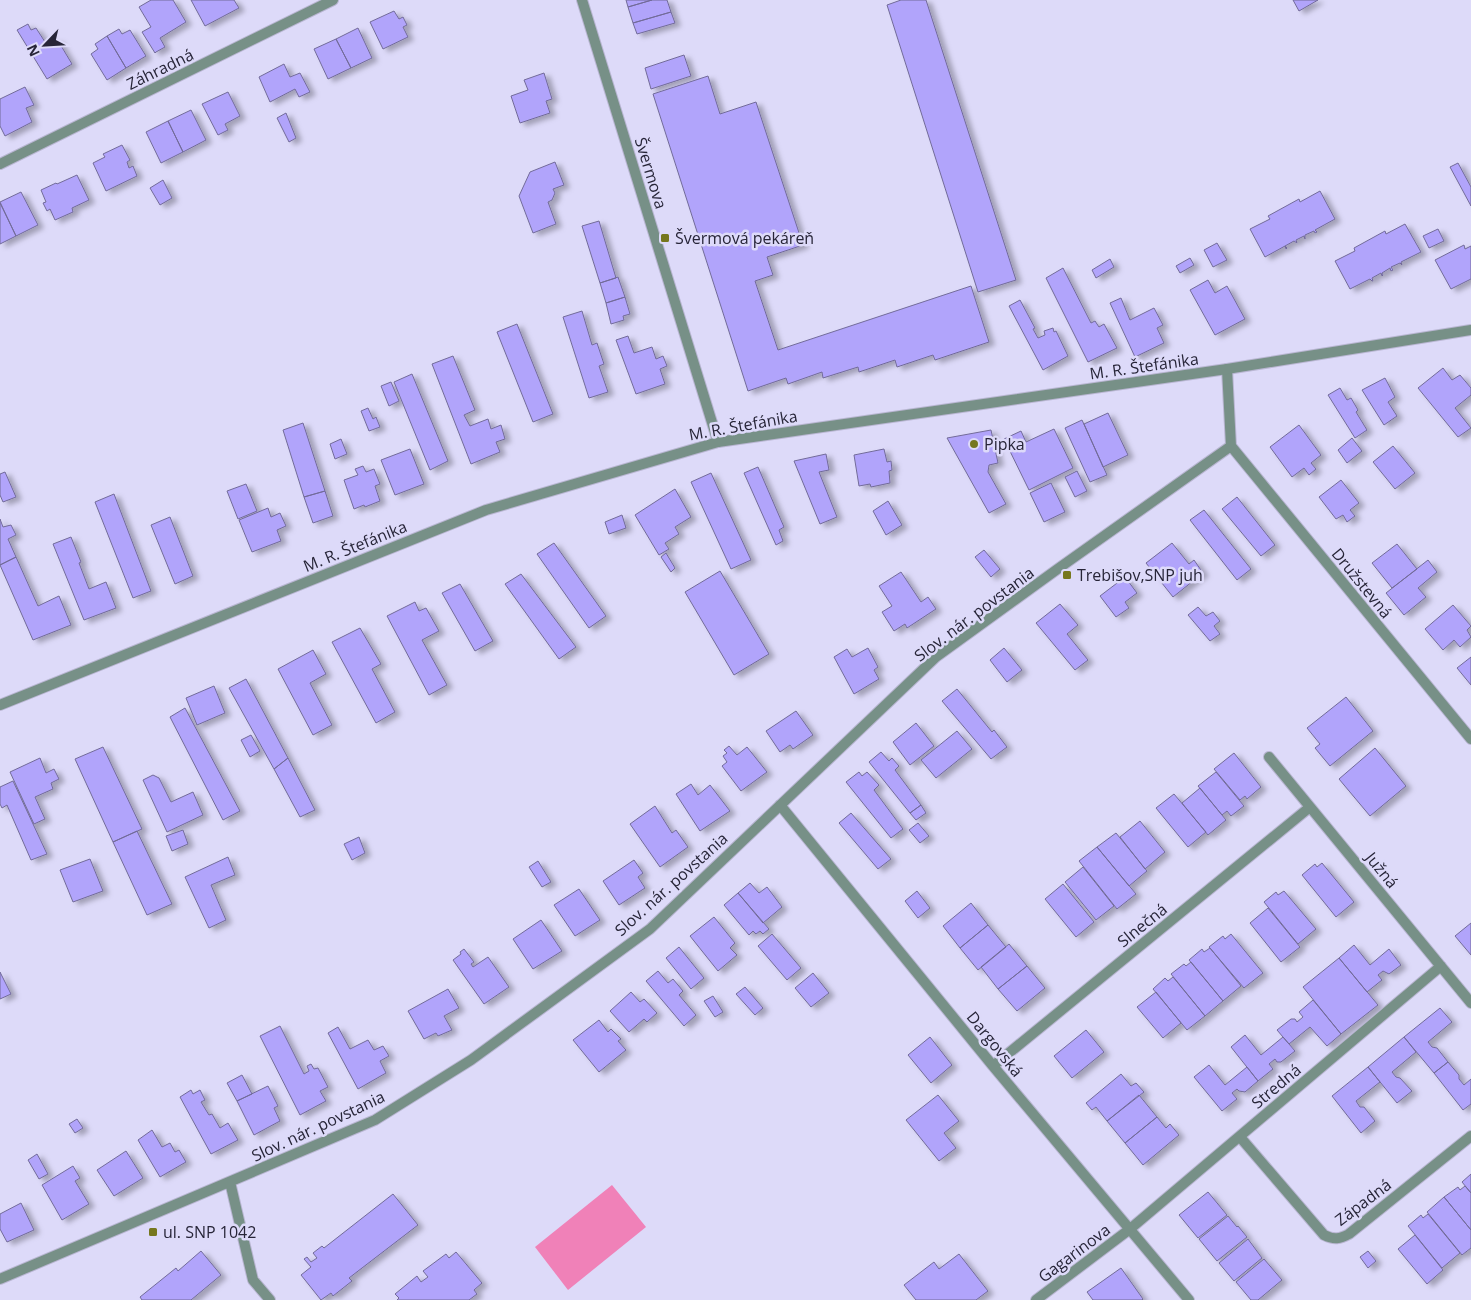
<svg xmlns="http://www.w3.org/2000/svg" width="1471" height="1300" font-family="'Open Sans',sans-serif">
	<defs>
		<filter id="shadow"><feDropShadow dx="5.5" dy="3" stdDeviation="2.5" flood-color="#0004"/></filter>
	</defs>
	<rect width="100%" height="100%" fill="#dddaf9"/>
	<path fill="#f081b8" d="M612,1185l34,42 -78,63 -33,-43z"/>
	<path fill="#b1a4fb" stroke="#726b99" filter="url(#shadow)" d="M151,0h22l13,22 -26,16 5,9 -9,5 -1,1 -13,-21 9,-5 -12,-20z
		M191,0h43l5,8 -34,18z
		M626,0h26l-24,7z
		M652,0h15l4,12 -38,11 -5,-16z
		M901,0h25l90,280 -38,12 -91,-287z
		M1293,0h25l-19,11z
		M394,11l5,8 4,-2 4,8 -4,2 5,10 -25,12 -13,-27z
		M671,12l4,11 -38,11 -4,-11z
		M28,24l3,6 5,-2 11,17 10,-6 15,25 -25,15 -30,-49z
		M358,28l14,30 -21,10 -15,-29z
		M119,29l3,5 8,-4 16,26 -20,12 -19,-32z
		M107,36l19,32 -19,12 -16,-26 7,-5 -3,-5z
		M336,39l15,29 -23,11 -14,-30z
		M684,55l7,21 -40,13 -6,-21z
		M284,64l6,13 10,-4 10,19 -11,5 -4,-8 -25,13 -11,-25z
		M544,73l8,26 -6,2 4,12 -30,10 -9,-27 17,-6 -4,-10z
		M708,76l12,38 36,-12 47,143 -36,12 6,18 -18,6 23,69 193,-64 18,56 -54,18 -2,-5 -36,12 -2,-7 -36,12 -1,-5 -35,11 -1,-6 -34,12 -2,-6 -38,13 -95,-297z
		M25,87l9,18 -8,3 6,14 -27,14 -5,-10v-27z
		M228,92l12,24 -15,8 3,6 -10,5 -16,-31z
		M191,110l15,30 -23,12 -15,-31z
		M286,113l10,25 -7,4 -12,-24z
		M168,121l15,31 -22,11 -15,-31z
		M122,145l8,15 -3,2 2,6 4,-2 4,10 -31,15 -13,-28 12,-6 -2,-3z
		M555,162l9,23 -11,4 2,4 -3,7 -4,2 8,22 -23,9 -14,-37 11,-24z
		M1458,163l13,24v19l-21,-39z
		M77,175l12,25 -17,8 1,4 -18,8 -5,-11 -3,2 -4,-8 3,-1 -5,-12 15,-7 1,1z
		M163,180l9,18 -12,7 -10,-17z
		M1320,191l15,28 -20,11 2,2 -2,1 -1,-2 -9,4v4l-1,-3 -8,4 1,3 -3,-2 -9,5 2,2 -1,1 -1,-3 -20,11 -15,-28 20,-10 -2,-3 31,-17 1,3z
		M21,192l17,33 -22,11 -16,-34z
		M0,203l16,33 -16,8z
		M599,221l17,57 -16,5 -18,-57z
		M1405,224l16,28 -20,10 1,3 -2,-2 -9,4 2,3 -2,1 -1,-3 -8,5 1,2 -1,1 -1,-3 -9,5 1,3h-1l-2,-2 -20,10 -15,-28 20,-10 -1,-3 31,-17 1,3z
		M1438,229l6,12 -15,7 -6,-12z
		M1217,243l10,17 -14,7 -9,-17z
		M1464,245l1,4 6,-3v33l-20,10 -16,-29z
		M1190,258l4,7 -14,8 -4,-7z
		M1110,259l4,8 -18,11 -4,-8z
		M1063,268l28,55 4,-2 4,6 5,-3 13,24 -29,14 -42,-84z
		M618,277l7,20 -19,6 -6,-20z
		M1208,280l7,13 12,-7 18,33 -30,16 -25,-45z
		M625,297l5,17 -7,2 1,4 -13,4 -5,-21z
		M1121,298l9,22 24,-12 9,17 -6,3 7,15 -29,14 -25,-54z
		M1020,300l15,28 -2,1 5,9 7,-3 -1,-4 9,-3 1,4 2,-1 12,25 -25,14 -34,-64z
		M582,311l10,34 5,-2 7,21 -5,2 9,26 -19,6 -26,-81z
		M517,324l36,90 -20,8 -36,-90z
		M628,336l6,17 18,-6 4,12 7,-3 4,10 -7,3 5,15 -29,10 -20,-54z
		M453,356l22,54 -11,5 6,11 18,-7 3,10 10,-4 4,14 -9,3 4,10 -29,12 -39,-100z
		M1443,368l9,12 8,-5 11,13v7l-16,13 16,20 -13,9 -40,-49z
		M412,374l36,87 -18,9 -36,-88z
		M1385,378l10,19 -7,5 9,14 -13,9 -22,-35z
		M391,382l8,19 -10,5 -8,-20z
		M1340,388l7,12 4,-2 7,12 -2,2 11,18 -12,8 -27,-43z
		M368,408l5,11 3,-2 4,10 -11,4 -8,-20z
		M1108,413l20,42 -25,12 -19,-43z
		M1082,420l25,55 -17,7 -25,-54z
		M303,423l22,68 -21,6 -21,-67z
		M1299,425l22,30 -10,8 5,6 -7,6 -5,-7 -12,9 -22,-30z
		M1054,429l19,39 -44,22 -25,-51 17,-8 5,11z
		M991,430l7,33 -9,2 -1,7 18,32 -17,9 -42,-75z
		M1352,438l10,13 -15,12 -9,-13z
		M341,439l6,15 -12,5 -5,-15z
		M1393,446l22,27 -20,16 -22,-27z
		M410,449l14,35 -29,11 -14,-35z
		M884,449l3,13 4,-1 1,9 -3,1 1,12 -19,4 -1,-3 -11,2 -5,-31z
		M826,454l3,16 -10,2 18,45 -17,7 -26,-63z
		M363,466l3,6 8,-3 6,15 -5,2 5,15 -15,6 -1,-2 -10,4 -10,-29 14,-5 -3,-6z
		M758,467l26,60 -5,3 4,11 -7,4 -32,-72z
		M1077,471l10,20 -12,6 -10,-20z
		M5,472l11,25 -13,5 -3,-7v-21z
		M711,473l40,87 -20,9 -40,-87z
		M1341,480l18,23 -9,7 5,6 -8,6 -4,-7 -7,4 -17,-22z
		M1051,483l14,29 -21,10 -14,-29z
		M246,484l11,27 -19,8 -11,-28z
		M675,489l16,28 -16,10 4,7 -14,9 4,6 -10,6 -24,-40z
		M325,491l8,25 -20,7 -9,-26z
		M114,494l37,97 -18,7 -38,-96z
		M1237,497l38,48 -14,11 -39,-47z
		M888,501l14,24 -16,10 -13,-24z
		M268,508l3,9 9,-4 6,13 -9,4 4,11 -29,11 -13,-32z
		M1204,510l47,59 -14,11 -47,-60z
		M622,515l4,13 -17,6 -4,-12z
		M170,517l23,59 -18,8 -24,-59z
		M0,519l3,8 8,-2 5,10 -8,4 8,18 -16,8z
		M71,537l10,25 -2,1 10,26 17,-7 10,26 -32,12 -31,-76z
		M554,543l52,73 -17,12 -52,-74z
		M1172,543l17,21 5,-4 9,13 -30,24 -27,-34z
		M1397,544l20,25 -25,19 -20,-25z
		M984,550l16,19 -9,8 -16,-20z
		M666,553l9,15 -4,4 -10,-15z
		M16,557l22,49 21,-10 12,29 -38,15 -33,-75z
		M1428,560l9,12 -19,16 8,9 -22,18 -18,-22z
		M720,571l49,83 -35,21 -49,-83z
		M901,572l20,30 7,-5 8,12 -29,19 -2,-4 -11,7 -12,-19 10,-6 -13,-20z
		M521,574l55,73 -17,12 -54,-75z
		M1125,577l12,16 -12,9 4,6 -13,9 -16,-21z
		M460,584l33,57 -18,10 -33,-58z
		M415,602l4,9 7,-3 13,23 -17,9 25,45 -18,10 -42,-79z
		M1060,604l18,21 -11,9 21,26 -13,10 -39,-47z
		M1453,605l18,21 -4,4 4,7 -11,10 -6,-7 -11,10 -18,-21z
		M1198,607l8,9 7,-4 7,9 -6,5 6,8 -10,7 -22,-26z
		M360,628l21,36 -9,5 23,43 -19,11 -44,-81z
		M868,648l10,19 -4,3 5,9 -25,15 -20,-37 13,-8 5,8z
		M1004,648l18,22 -15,12 -17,-22z
		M313,650l13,24 -16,9 22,42 -19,10 -35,-66z
		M1471,657v28l-14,-17z
		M246,679l42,79 -14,11 -45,-81z
		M214,686l11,27 -28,12 -11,-27z
		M957,689l35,43 2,-2 13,17 -16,12 -49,-58z
		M1346,697l27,34 -43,35 -15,-18 5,-4 -13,-16z
		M185,708l55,103 -17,9 -53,-103z
		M796,711l17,24 -20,14 -3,-4 -10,7 -14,-21z
		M916,723l18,23 -24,19 -17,-23z
		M957,731l15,18 -36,29 -15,-18z
		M251,735l9,16 -10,6 -9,-17z
		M729,746l8,9 10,-8 20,25 -26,19 -19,-25 5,-4 -4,-6 4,-3 -3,-3z
		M103,747l39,82 -29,13 -38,-83z
		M1375,748l31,38 -36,30 -31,-37z
		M881,752l8,9 3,-3 7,8 -4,4 26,35 -11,8 -41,-51z
		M1234,753l27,34 -14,12 -2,-3 -5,4 -26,-31z
		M40,758l6,15 8,-4 5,10 -8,4 2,6 -18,8 10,22 -11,5 -24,-52z
		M288,758l27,52 -15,7 -26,-48z
		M859,772l3,4 5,-4 12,13 -5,5 29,39 -12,9 -45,-56z
		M1216,772l28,34 -13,10 -4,-5 -5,4 -24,-29z
		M153,775l6,3 12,24 22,-10 10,23 -36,17 -24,-52z
		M13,781l34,73 -16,6 -24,-55 -5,3 -2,-4v-17z
		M691,784l7,11 12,-10 20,26 -30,20 -24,-37z
		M1200,788l26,32 -18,15 -26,-32z
		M1174,794l32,38 -18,15 -32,-39z
		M921,805l5,8 -10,7 -6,-7z
		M655,806l17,27 4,-3 12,17 -28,20 -30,-43z
		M851,813l40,46 -13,10 -39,-46z
		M1140,821l25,31 -20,17 -25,-32z
		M918,823l11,13 -9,7 -11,-13z
		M183,830l5,14 -16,7 -6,-15z
		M137,831l35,73 -25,11 -34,-73z
		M1116,833l31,38 -18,15 -32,-39z
		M359,837l6,16 -13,7 -8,-16z
		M1097,847l39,47 -19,15 -38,-48z
		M228,857l7,18 -24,10 15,35 -17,8 -24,-51z
		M90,859l13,32 -30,11 -13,-32z
		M634,860l9,13 -5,4 7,11 -26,17 -16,-24z
		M538,861l13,21 -9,5 -13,-20z
		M1322,863l32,39 -18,15 -34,-42 13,-11 2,3z
		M1083,867l31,39 -18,14 -31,-38z
		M750,883l9,10 8,-6 15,20 -19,16 -25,-30z
		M1063,884l31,38 -18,15 -31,-38z
		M579,889l21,31 -25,16 -21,-31z
		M917,891l13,17 -12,10 -13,-17z
		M1284,891l32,38 -18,15 -34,-42 12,-10 2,3z
		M738,893l31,36 -6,5 -3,-3 -4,3 -3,-3 -4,4 -25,-30z
		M971,903l17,22 -28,23 -17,-22z
		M1268,908l32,39 -19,15 -31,-39z
		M714,917l21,26 -5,5 7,7 -19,16 -28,-35z
		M541,920l21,31 -29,18 -20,-30z
		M1471,923v32l-16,-19z
		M988,925l18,22 -28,23 -18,-22z
		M772,934l29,34 -14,12 -29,-34z
		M1231,934l32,39 -19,15 -35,-41 14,-11 2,3z
		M1009,944l18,22 -29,23 -17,-22z
		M1354,945l16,20 19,-16 12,16 -12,9 -6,-3 -5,4 4,5 -15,12 -28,-34z
		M679,947l25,31 -13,11 -25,-31z
		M1210,948l31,38 -18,15 -34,-41 13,-11 2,3z
		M464,949l10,13 -3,2 2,3 15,-10 21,30 -25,17 -31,-44 8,-6 -1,-2z
		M1339,958l39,47 -37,29 -38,-47z
		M1191,962l32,39 -18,15 -34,-42 13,-10 2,2z
		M1027,966l18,22 -28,23 -19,-22z
		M658,971l10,12 5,-4 10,12 -4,4 17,20 -12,11 -38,-45z
		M0,972l11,22 -11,5z
		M813,973l16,20 -18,14 -16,-19z
		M1173,977l32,39 -18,14 -34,-41 12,-11 3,3z
		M745,987l18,21 -8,7 -19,-21z
		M448,989l11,19 -15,8 8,14 -14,6 -2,-3 -12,6 -16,-28z
		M631,992l9,10 4,-3 13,14 -10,9 -3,-3 -15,13 -19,-21z
		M1156,992l25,31 -18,15 -26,-31z
		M713,996l10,16 -8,5 -11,-16z
		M1313,1000l28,34 -14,12 -17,-19 -21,17 -12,-14 14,-11h4l2,3 6,-5 -4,-5z
		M1440,1008l12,14 -24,20 4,5 5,1 11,14 -14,11 -30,-36z
		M599,1020l9,12 3,-3 10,10 -3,2 8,9 -27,22 -26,-32z
		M280,1026l24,48 5,-3 -2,-5 4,-2 3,5 4,-1 10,19 -8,4 6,10 -26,14 -40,-79z
		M338,1027l12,22 18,-9 6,10 9,-4 6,10 -9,5 6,12 -28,16 -30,-56z
		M1086,1030l18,22 -32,26 -18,-22z
		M1245,1035l16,20 22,-18 12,14 -14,11h-4l-2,-3 -6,5 4,5 -15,12 -27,-34z
		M930,1037l22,28 -21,18 -23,-28z
		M1404,1037l12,15 -24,20 4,5 4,1 12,13 -15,12 -29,-36z
		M1448,1062l11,13v4l5,6 7,-6v25l-8,6 -29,-37z
		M1209,1065l16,20 22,-18 11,14 -13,11 -6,-1 -2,-2 -5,4 5,6 -15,12 -28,-34z
		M1368,1067l12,15 -24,19 4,6h4l11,14 -14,12 -29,-37z
		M1121,1074l10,12 5,-3 8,9 -37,29 -11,-14 -4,3 -6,-7z
		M242,1075l10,19 -15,7 -10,-18z
		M268,1086l10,20 -4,2 6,13 -26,14 -17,-34z
		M191,1090l2,4 7,-4 5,10 -4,2 8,13 3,-1 8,14 8,-5 10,17 -27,14 -31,-57z
		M938,1095l21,26 -15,12 12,15 -17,13 -33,-41z
		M1139,1095l18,22 -32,26 -18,-22z
		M1157,1117l9,11 4,-4 9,11 -36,30 -18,-22z
		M77,1119l6,9 -8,5 -6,-9z
		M152,1130l10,17 8,-4 5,9 4,-2 7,12 -26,15 -22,-37z
		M126,1151l17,27 -29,18 -17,-26z
		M37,1154l11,20 -9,5 -11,-19z
		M73,1166l7,12 -5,3 14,23 -27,16 -20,-35z
		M1471,1174v19l-9,-11z
		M1465,1186l6,7v37l-27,-33 14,-10 2,3z
		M1208,1192l19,23 -29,23 -19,-23z
		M393,1194l25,31 -69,53 3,3 -19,15 -2,-3 -10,7 -20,-25 10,-8 -7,-8 3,-2 4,5 6,-4 -4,-5 9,-7 2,2z
		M1444,1197l27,33v18l-9,7 -35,-43z
		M21,1203l13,27 -27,12 -7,-13v-15z
		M1428,1214l32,39 -18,15 -34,-42 13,-11 2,3z
		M1228,1216l9,11 1,-1 9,11 -30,24 -18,-22z
		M1415,1235l28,35 -16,14 -29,-35z
		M1248,1239l14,19 -28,23 -15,-18z
		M201,1251l20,24 -30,25h-49l-2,-3 36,-29 2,3z
		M1368,1251l8,10 -8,7 -8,-11z
		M456,1252l26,31 -8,7 3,4 -8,6h-72l2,-2 -4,-4 22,-18 4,6 7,-5 -5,-6 23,-17 3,4z
		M959,1254l29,37 -12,9h-60l-12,-15 30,-23 5,7z
		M1264,1259l18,21 -24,20h-7l-15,-18z
		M1121,1268l22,31 -1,1h-49l-6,-8z"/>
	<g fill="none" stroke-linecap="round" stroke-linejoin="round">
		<defs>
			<path id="minor" d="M582,0l136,442
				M0,164l333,-164
				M1227,369l4,77
				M1231,446l240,293
				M1269,757l202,246
				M780,805l213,261 196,234
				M993,1066l317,-259
				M1240,1137l84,98c10,5 16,4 25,-1l122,-98
				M230,1182l23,98 17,20
				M0,1279l375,-159 96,-60 179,-131 286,-272 123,-89 172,-122
				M1036,1300l94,-71 311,-263"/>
			<path id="tertiary" d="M0,705l486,-195 232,-68 509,-73 244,-39"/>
		</defs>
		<use href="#minor" stroke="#b9b6d2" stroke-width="12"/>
		<use href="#tertiary" stroke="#b9b6d2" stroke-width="12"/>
		<use href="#minor" stroke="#779087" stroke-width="10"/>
		<use href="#tertiary" stroke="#779087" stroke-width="10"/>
	</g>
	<g fill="#76771e" stroke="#dddaf9" stroke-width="2">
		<rect x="660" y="233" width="10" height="10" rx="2.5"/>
		<circle cx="974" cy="444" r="5"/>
		<rect x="1062" y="570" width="10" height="10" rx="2.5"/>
		<rect x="148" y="1227" width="10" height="10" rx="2.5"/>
	</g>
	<g text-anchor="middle" stroke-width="5" stroke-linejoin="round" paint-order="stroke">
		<g font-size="16" fill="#272538" stroke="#dddaf9">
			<text transform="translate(160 69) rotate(-26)" y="6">Záhradná</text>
			<text transform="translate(651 173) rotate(73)" y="6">Švermova</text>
			<text transform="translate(1144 366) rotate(-8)" y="6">M. R. Štefánika</text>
			<text transform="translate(743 425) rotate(-10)" y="6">M. R. Štefánika</text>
			<text transform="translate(355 546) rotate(-22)" y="6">M. R. Štefánika</text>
			<text transform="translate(1362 583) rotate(51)" y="6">Družstevná</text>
			<text transform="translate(974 614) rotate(-37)" y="6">Slov. nár. povstania</text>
			<text transform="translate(1382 870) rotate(51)" y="6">Južná</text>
			<text transform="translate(671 884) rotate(-42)" y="6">Slov. nár. povstania</text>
			<text transform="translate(1142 925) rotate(-39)" y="6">Slnečná</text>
			<text transform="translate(995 1044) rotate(51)" y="6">Dargovská</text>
			<text transform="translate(1276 1086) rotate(-40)" y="6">Stredná</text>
			<text transform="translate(318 1126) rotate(-25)" y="6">Slov. nár. povstania</text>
			<text transform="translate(1363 1202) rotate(-37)" y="6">Západná</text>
			<text transform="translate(1074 1253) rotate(-37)" y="6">Gagarinova</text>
		</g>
		<g font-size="16" fill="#272538" stroke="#dddaf9" text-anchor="start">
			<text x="675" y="244">Švermová pekáreň</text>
			<text x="984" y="450">Pipka</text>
			<text x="1077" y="581">Trebišov,SNP juh</text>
			<text x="163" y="1238">ul. SNP 1042</text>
		</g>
	</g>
	<g transform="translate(45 45) rotate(245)" stroke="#dddaf9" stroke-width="4" paint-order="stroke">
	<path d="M0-4L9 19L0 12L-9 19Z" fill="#272538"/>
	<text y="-8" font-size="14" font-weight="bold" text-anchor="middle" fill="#272538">N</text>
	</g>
</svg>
